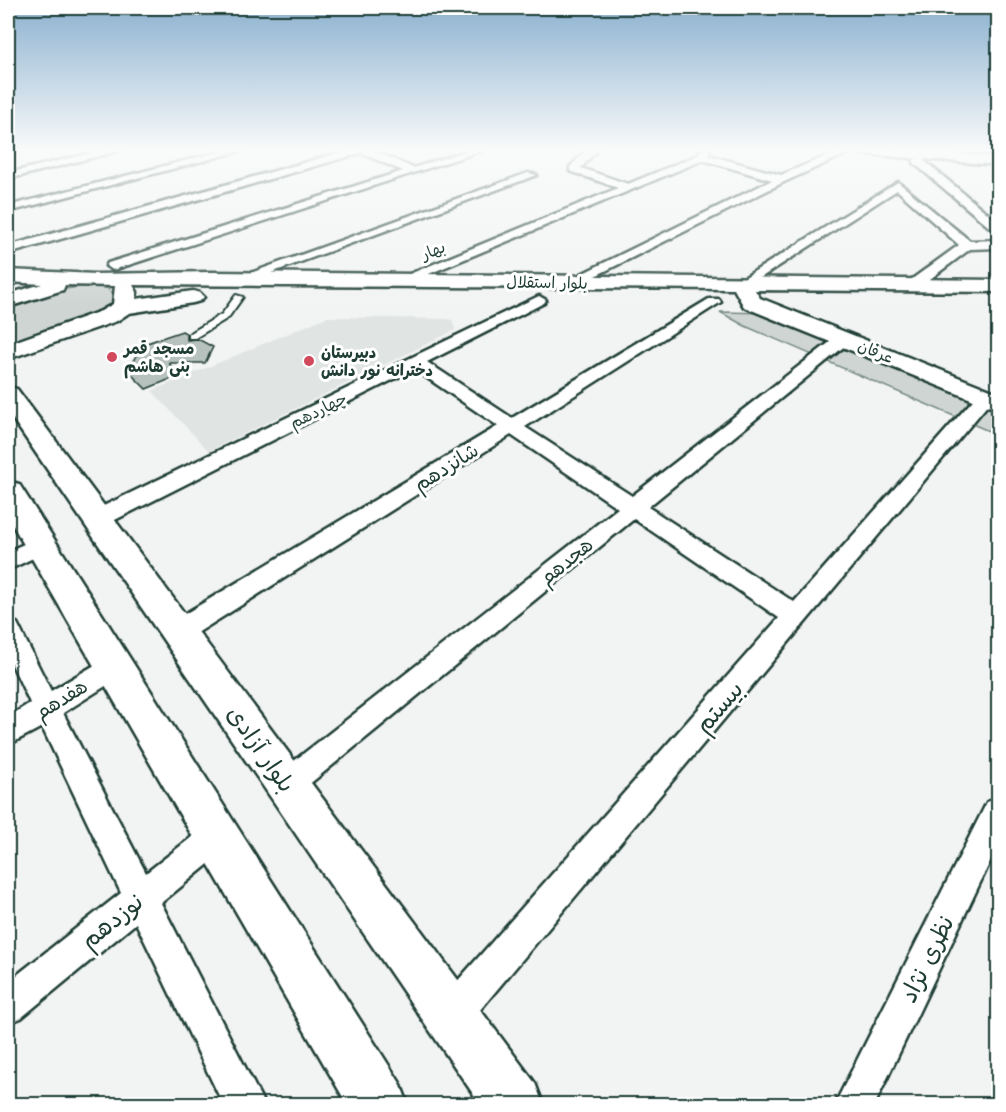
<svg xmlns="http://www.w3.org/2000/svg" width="1006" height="1112" font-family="'Comic Neue','Playpen Sans Arabic',sans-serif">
	<rect width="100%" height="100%" fill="#f2f3f3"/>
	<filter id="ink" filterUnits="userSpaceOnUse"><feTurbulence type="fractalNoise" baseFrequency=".0167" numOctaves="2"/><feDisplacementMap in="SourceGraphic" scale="12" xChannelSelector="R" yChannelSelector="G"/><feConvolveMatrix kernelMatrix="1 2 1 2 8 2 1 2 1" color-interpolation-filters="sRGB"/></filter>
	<g filter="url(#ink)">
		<path fill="#e0e4e3" d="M327,317l118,2 7,1 3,10 -246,121 -57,-60z"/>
		<path fill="#ced5d3" stroke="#768984" stroke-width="1.5" d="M86,286l21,2 7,8 -3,13 -23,11 -80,26v-39l58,-18z
			M720,312l51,1 227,95v27l-253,-109z"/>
		<path fill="#b7c1bd" stroke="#1f3d34" stroke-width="1.5" d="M182,331l5,3v6l11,-1 15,8 -8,16h-36l9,13 -32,13 -19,-19 17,-26z"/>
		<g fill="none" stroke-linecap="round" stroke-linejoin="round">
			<defs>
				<path id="lane" d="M236,295l7,2 -15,21 -33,20h-6v-4l33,-20z"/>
				<path id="street" d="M104,150h18l-114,29v-6z
					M227,150h17l-236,62v-6z
					M349,150h23l41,18 56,-18h15l-371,120 -7,-4 2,-3 295,-92 -42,-18 -353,101v-8z
					M586,150h11l-16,18 47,16 70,-29 2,-5h10l-2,5 73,20 60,-25h14l-69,31 -209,104 -5,1 -7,-4 207,-102 -69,-20 -296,123 -5,1 -7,-4 223,-92 -48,-17v-4z
					M914,159h8l76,63v10l-4,-1 -80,-68z
					M528,173l9,2 -291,107 -5,1 -7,-4z
					M898,182l72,59 28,-1v8l-28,1 -52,39h-10v-6l51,-37 -62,-55 -151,97 -5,1 -7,-4z
					M539,296l7,4 -2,3 -117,59 85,56 197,-119h10l2,3 -196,125 107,69 207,-161h12l2,3 -2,3 -203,166 146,95 186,-210 6,-1 9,5 -531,633 -13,5 -13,-5 -5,-13 5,-13 341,-385 -145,-99 -338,276 -10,5 -10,-5 -5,-10 5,-10 342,-267 -107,-73 -325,205 -9,3 -9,-3 -3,-8 3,-8 330,-198 -84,-57 -309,156 -8,2 -8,-2 -3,-6 3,-6z
					M40,537l8,2 3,6 -3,6 -40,19v-19z
					M8,620l9,3 34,68 54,-32 9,-4 9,4 4,8 -4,8 -60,38 83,160 60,-47 11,-5 11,5 5,11 -5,11 -67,55 103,201h-41l-87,-181 -115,95 -13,5v-41l113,-89 -79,-166 -34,18v-28l22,-14 -22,-47z
					M998,798v47l-123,259h-40l152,-302z"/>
				<path id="secondary" d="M855,150h63l80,7v8l-136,-11z
					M8,270l88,4 115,-2 787,8v12l-243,-2 5,8 238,95v17l-254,-103 -10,-18 -601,-4 4,7 -1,7 57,-8 7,2 4,4 -4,4 -7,2 -64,10 -12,8 -109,38v-15l93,-33 12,-7 2,-18 -50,-1 -2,5 -55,17v-13l34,-10 -34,-2z
					M8,386l9,3 518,694 8,21h-63l-472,-692z
					M8,481l11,3 381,599 8,21h-61l-339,-587z"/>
			</defs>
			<use href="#lane" stroke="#1f3d34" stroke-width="4"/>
			<use href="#street" stroke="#1f3d34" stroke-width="5"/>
			<use href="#secondary" stroke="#1f3d34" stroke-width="5"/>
			<use href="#lane" fill="#fff" fill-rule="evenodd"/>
			<use href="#street" fill="#fff" fill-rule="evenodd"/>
			<use href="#secondary" fill="#fff" fill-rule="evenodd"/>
		</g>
	</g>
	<linearGradient id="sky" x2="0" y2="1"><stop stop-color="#8bb1cf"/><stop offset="0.49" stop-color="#f9fafa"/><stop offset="1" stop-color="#f9fafa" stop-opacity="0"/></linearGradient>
	<rect width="1006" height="306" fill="url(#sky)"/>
	<g fill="#d1495b" stroke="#fff" stroke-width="2">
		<circle cx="112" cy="357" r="6"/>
		<circle cx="309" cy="361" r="6"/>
	</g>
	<g text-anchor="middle" stroke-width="6" stroke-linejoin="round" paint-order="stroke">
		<g font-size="16" fill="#1f3d34" stroke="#fff">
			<text transform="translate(433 250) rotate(-22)" y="6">بهار</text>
			<text transform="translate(547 282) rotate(1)" y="6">بلوار استقلال</text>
			<text transform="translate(876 351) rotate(23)" y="6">عرفان</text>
			<text transform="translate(318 410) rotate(-26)" y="6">چهاردهم</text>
		</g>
		<g font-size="16" font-weight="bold" fill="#1f3d34" stroke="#fff" text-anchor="start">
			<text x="124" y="354">مسجد قمر<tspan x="124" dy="18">بنی هاشم</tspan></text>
			<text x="321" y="358">دبیرستان<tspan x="321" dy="18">دخترانه نور دانش</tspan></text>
		</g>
		<g font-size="20" fill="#1f3d34" stroke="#fff">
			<text transform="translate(446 467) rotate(-32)" y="7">شانزدهم</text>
			<text transform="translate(566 561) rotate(-39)" y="7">هجدهم</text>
			<text transform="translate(61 699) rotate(-32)" y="7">هفدهم</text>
		</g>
		<g font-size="24" fill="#1f3d34" stroke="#fff">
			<text transform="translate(719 707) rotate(-49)" y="8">بیستم</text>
			<text transform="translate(261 749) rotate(55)" y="8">بلوار آزادی</text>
			<text transform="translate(112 921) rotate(-39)" y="8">نوزدهم</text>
			<text transform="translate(927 959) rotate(-64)" y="8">نظری نژاد</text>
		</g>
	</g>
	<rect width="1006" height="1112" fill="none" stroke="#fff" stroke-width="30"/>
	<rect x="15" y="15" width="976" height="1082" fill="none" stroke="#1f3d34" stroke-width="2" filter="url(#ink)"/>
</svg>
